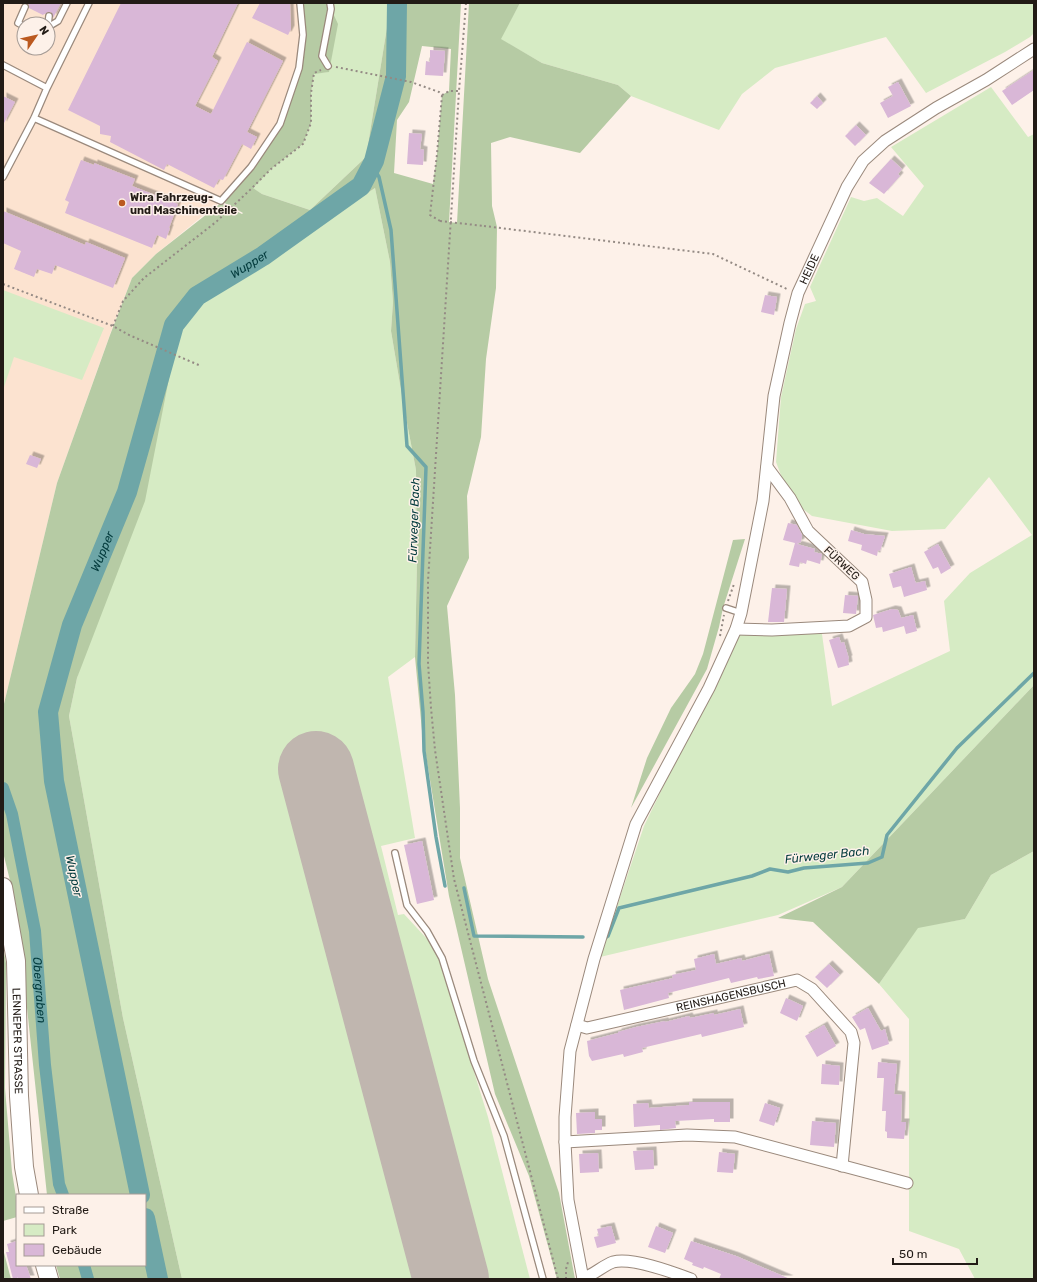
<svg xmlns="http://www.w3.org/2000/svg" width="1037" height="1282" font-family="Rubik,sans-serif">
	<defs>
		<filter id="shadow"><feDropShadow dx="3.5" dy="-3.5" stdDeviation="0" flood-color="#0004"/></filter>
	</defs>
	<rect width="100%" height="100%" fill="#fdf1e9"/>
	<path fill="#fce3d0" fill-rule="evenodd" d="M3,3h297l3,32 -4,33 -19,56 -29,43 -30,34 -65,53 -24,24 -19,48 -56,157 -54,225zM24,24h24v24h-24z"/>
	<path fill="#d6ebc4" d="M330,3h59v12l-23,142 -56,53 -48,-16 -10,-6 19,-19 32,-25 8,-21v-30l3,-20 14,-1 3,-63z
		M520,3h514v30l-4,4 -25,15 -79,41 -40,-56 -111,31 -33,26 -23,36 -88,-34 -13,-11 -76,-22 -42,-24z
		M991,87l37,50 6,-3v551l-192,202 -64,28 -178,42 44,-131 76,-156 20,-36 81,-7 11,79 118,-55 -6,-50 26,-28 62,-38 -43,-58 -44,52 -53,2 -80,-15 -22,-17 -14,-37 5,-65 15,-68 9,-25 11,-3 -6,-14 41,-90 13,4 13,-3 26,18 21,-30 -33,-39z
		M375,188l15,74 3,40 -2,29 12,71 13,68 1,91 -2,96 -27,20 27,161 -34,8 17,69 6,-1 25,27 11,21 48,155 42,162h-348l-59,-261 -54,-302 8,-38 105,-350 21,-25z
		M3,290l101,38 -22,52 -68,-23 -10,30 -1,-1z
		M1034,851v428h-59l-16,-30 -50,-18v-212l-30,-35 39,-57 47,-8 26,-44z"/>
	<path fill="#b6cba4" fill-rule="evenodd" d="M300,3h30l1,6 7,15 -9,48 -15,2 -3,19v30l-8,21 -32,25 -18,19 9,6 48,16 56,-53 23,-142v-12h72l-12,219 8,1 12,-220h51l-19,36 41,24 76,22 13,11 -51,57 -70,-16 -19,6 1,63 5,21 -1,61 -10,71 -5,78 -14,59 2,62 -22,48 8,89 5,113v50l28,121 71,214 16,86h-18l-28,-103 -34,-82 -46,-198 -27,-165 -7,-74 2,-96 -1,-91 -13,-68 -12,-71 2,-29 -3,-40 -15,-74 -172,115 -21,25 -10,35 -27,138 -68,177 -8,38 54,302 59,261h-122l-4,-14h89v-70h-98l-31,-290 -13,-53v-144l54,-225 53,-148 22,-57 24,-24 65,-51 21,11 1,-1 -22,-12 30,-34 29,-43 19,-56 4,-33zM422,46l29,3 -2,42 -7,4 -5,59 -4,30 -39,-11 3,-53 12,-18z
		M745,539l-22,69 -4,19 -12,42 -76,139 16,-50 24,-50 24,-34 8,-20 30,-114z
		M1034,685v166l-43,24 -26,44 -47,9 -39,56 -66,-62 -35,-4 64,-31z
		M3,947l3,16 -1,125 7,84 5,31v14l-14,4z
		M3,1249l8,30h-8z"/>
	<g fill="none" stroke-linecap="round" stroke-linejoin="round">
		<path stroke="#6ea6a7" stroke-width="3.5" d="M372,165l7,12 12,53 16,216 19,21 -7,197 4,48 1,39 12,86 9,49
			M464,888l10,48 109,1
			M605,938l3,-2 11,-28 133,-32 18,-7 18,3 16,-4 64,-5 14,-6 5,-22 70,-87 77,-75"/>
		<g stroke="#6ea6a7" stroke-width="12">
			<path id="s1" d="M3,788l9,26 23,117 10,134 14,119 4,11"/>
			<path d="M84,1265l4,14"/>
		</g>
		<g stroke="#6ea6a7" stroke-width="20">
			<path id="s2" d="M140,1195l-86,-414 -6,-69 24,-87 55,-133 47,-167 23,-29 66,-40 98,-70 13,-25 22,-85 1,-73"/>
			<path d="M145,1218l13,61"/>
		</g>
		<path stroke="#c0b6af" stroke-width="76" d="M316,769l135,510"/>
	</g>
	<path fill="#d9b7d7" filter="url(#shadow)" d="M26,3h35l-8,15 -2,-6h-3l-3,2h-1l-1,1 -14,-7v-3z
		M121,3h117l-26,54 6,4 -23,45 16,8 36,-72 36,19 -36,71 10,5 -6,12 -9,-5 -19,36 -4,-1 -5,9 -47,-24 -3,6 -54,-28 1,-6 -11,-2v-8l-32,-16z
		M260,3h30l1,26 -3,6 -36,-17z
		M430,50l15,1 -2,25 -18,-1 1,-14 4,1z
		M1034,70v20l-22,15 -10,-14z
		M898,82l13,24 -23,12 -8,-15 13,-7 -5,-9z
		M3,96l12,6 -12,23z
		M817,96l6,7 -6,6 -7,-6z
		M856,125l10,10 -11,11 -10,-10z
		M409,133l13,1 -2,15 4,1 -1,15 -16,-1z
		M891,159l11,10 -4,5 2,2 -16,18 -15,-11z
		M81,160l13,5v-2l41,16 -3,7 46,18 -9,24h1l-4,11 -9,-4 -5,13 -87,-35 4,-11 -4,-2z
		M3,211l82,34 1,-3 39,16 -12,30 -58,-23 -3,9 -15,-5 -3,8 -20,-8 7,-18 -18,-8z
		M765,295l12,2 -3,18 -13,-3z
		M30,455l11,4 -4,9 -11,-4z
		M788,523l9,2 5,10 -1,7 -4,2 18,5 -1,3 8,2 -2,10 -13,-4 -1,4 -6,-2 -1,5 -10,-2 6,-22 -12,-3z
		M851,530l13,4 21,2 -5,15 -2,-1 -1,6 -16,-6 1,-5 -14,-4z
		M938,544l13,24 -10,6 -3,-7 -5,2 -9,-17z
		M911,567l4,14 1,2 9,-2 2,9 -23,7 -3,-11 -8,2 -4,-14z
		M772,588l15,1 -3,33h-16z
		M845,595l13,1 -2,18 -13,-1z
		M892,609l6,1 3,8 12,-3 4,16 -11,3 -2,-8 -21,6 -1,-5 -6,1 -3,-13z
		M839,637l2,6 3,-1 5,17h-1l1,6 -11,3 -9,-28z
		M422,841l12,59 -17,4 -13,-59z
		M714,954l2,10 25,-6 1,3 27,-7 5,22 -16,3 -1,-2 -26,6 -2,-5 -61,15 1,5 -45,12 -4,-20 53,-12 -1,-3 24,-5 -2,-11z
		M829,964l11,11 -13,13 -12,-11z
		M786,998l17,8 -6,15 -17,-8z
		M868,1008l13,23 4,-2 4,15 -17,6 -7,-22 -5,2 -8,-13z
		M740,1009l4,18 -42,10 -1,-3 -59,14 1,4 -19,5 -1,-3 -31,7 -3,-5 -2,-15 31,-8v-1l18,-5 29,-6v1l24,-6 1,2 24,-5v2z
		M824,1025l12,21 -19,11 -12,-21z
		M878,1062l19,2 -3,30 8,1 -1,27h5l-2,17 -17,-1v-6l-2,-1 1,-20h-4l2,-33h-7z
		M822,1064l18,2 -1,19 -18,-1z
		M689,1102h41v20h-16v-3l-39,2 1,7 -16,2v-5l-26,2 -1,-23 15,-1 1,5 40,-3z
		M765,1103l15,5 -6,18 -15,-5z
		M595,1112v7h7v11h-7v3l-18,1 -1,-21z
		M812,1121l24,2 -2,24 -24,-2z
		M653,1150l1,19 -19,1 -2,-19z
		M719,1152l16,2 -2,19 -16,-1z
		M598,1153l1,19 -19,1 -1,-19z
		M611,1226l5,17 -19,5 -3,-11 5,-1 -2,-7z
		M656,1226l17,7 -8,20 -17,-6z
		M17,1241v24h9l5,14h-13l-1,-2v2h-4l-7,-27h3l-2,-8z
		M691,1241l45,15 54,23h-71l2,-5 -17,-7 -1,2 -11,-4 1,-2 -9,-4z"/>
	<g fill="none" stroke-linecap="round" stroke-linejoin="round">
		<defs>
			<path id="service" d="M48,25l1,-9
				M24,26l-6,-3 7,-16
				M48,27l10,-6 9,-18
				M3,65l44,23
				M328,66l-6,-10 9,-47 -1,-6
				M34,118l187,83 30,-34 29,-43 19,-56 4,-33 -3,-32
				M3,177l31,-59 13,-30 42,-85
				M726,608l15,5
				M395,853l12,52 20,26 15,27 32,103 30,75 39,143"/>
			<g id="minor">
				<path d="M736,629l36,1 77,-4 17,-9v-17l-4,-18 -54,-51 -18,-33 -23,-31"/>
				<path id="s3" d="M577,1025l10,3 210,-48 15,9 39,43 3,11 -12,123"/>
				<path d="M565,1142l122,-7 48,2 172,46"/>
				<path d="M583,1278c11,-3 19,-12 30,-16 19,-5 59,10 78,17"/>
				<path id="s4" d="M583,1279l-15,-79 -3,-58v-25l5,-66 24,-92 42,-135 73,-136 27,-59 5,-16 22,-112 11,-105 16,-73 8,-30 49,-106 16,-26 22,-20 51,-33 50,-28 48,-31"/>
			</g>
			<g id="primary">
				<path id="s5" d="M3,887l13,74 3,135 5,71 5,28"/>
				<path d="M45,1265l4,14"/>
			</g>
		</defs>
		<use href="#service" stroke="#9a897c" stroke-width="8"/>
		<use href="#minor" stroke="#9a897c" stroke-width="13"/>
		<use href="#primary" stroke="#9a897c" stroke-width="20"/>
		<path stroke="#948a84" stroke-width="2" stroke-dasharray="2 3" stroke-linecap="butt" d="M466,3l-7,88 -31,490v82l3,45 4,42 19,129 104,400
			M336,67l75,15 28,10 3,3
			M442,95l7,-4h10
			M440,221l-10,-6 7,-61 5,-59
			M484,226l229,28 76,36
			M3,284l110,42 16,9 72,31
			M113,326l10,-25 21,-23 72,-56 36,-34 19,-19 32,-25 8,-21v-30l3,-20 7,-3
			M728,601l6,-17
			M720,636l4,-21
			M566,1279v-10l2,-7"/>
		<use href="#service" stroke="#fff" stroke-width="5.5"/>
		<use href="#minor" stroke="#fff" stroke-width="11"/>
		<use href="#primary" stroke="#fff" stroke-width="18"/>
		<path stroke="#948a84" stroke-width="2" stroke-dasharray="2 3" stroke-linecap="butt" d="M440,221l44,5"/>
	</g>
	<circle fill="#bb591f" stroke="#fdf1e9" stroke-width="1.5" cx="122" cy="203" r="4"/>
	<g text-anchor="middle" stroke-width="3" stroke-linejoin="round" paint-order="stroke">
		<g font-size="11" font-weight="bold" fill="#221b16" stroke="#fdf1e9" text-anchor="start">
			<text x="130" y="201">Wira Fahrzeug-<tspan x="130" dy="13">und Maschinenteile</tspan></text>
		</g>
		<g font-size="11" fill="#221b16" stroke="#fdf1e9">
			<text dy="4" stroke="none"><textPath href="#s4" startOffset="1054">HEIDE</textPath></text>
			<text transform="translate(842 563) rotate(43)" y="4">FÜRWEG</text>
			<text dy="4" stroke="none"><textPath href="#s3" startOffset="158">REINSHAGENSBUSCH</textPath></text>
			<text dy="4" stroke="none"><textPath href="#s5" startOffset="155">LENNEPER STRASSE</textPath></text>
		</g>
		<g font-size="12" font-style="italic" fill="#023a3c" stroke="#fdf1e9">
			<text dy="4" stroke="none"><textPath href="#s2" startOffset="998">Wupper</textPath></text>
			<text transform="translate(414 520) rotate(-88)" y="4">Fürweger Bach</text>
			<text dy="4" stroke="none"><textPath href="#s2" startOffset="662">Wupper</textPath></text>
			<text transform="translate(827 855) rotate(-6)" y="4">Fürweger Bach</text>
			<text transform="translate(74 876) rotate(78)" y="4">Wupper</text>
			<text dy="4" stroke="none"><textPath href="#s1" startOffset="206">Obergraben</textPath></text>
		</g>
	</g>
	<rect width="1037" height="1282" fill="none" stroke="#221b16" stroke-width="8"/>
	<rect x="16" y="1194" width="130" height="72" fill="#fdf1e9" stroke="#a59b95"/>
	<rect x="24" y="1207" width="20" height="6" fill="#ffffff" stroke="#a59b95"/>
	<text x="52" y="1214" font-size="12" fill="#221b16">Straße</text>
	<rect x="24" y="1224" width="20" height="12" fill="#d6ebc4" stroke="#a59b95"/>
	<text x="52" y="1234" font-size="12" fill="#221b16">Park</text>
	<rect x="24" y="1244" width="20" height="12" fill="#d9b7d7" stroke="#a59b95"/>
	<text x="52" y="1254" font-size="12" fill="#221b16">Gebäude</text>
	<g transform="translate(36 36) rotate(56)"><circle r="19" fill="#fdf1e9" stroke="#a59b95"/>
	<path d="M0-3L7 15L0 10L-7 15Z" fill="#bb591f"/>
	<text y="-6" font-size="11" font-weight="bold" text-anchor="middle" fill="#221b16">N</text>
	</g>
	<path d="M893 1258v6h84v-6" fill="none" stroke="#221b16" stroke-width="2"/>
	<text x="899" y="1258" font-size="12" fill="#221b16" stroke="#fdf1e9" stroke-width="3" paint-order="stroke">50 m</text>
</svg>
